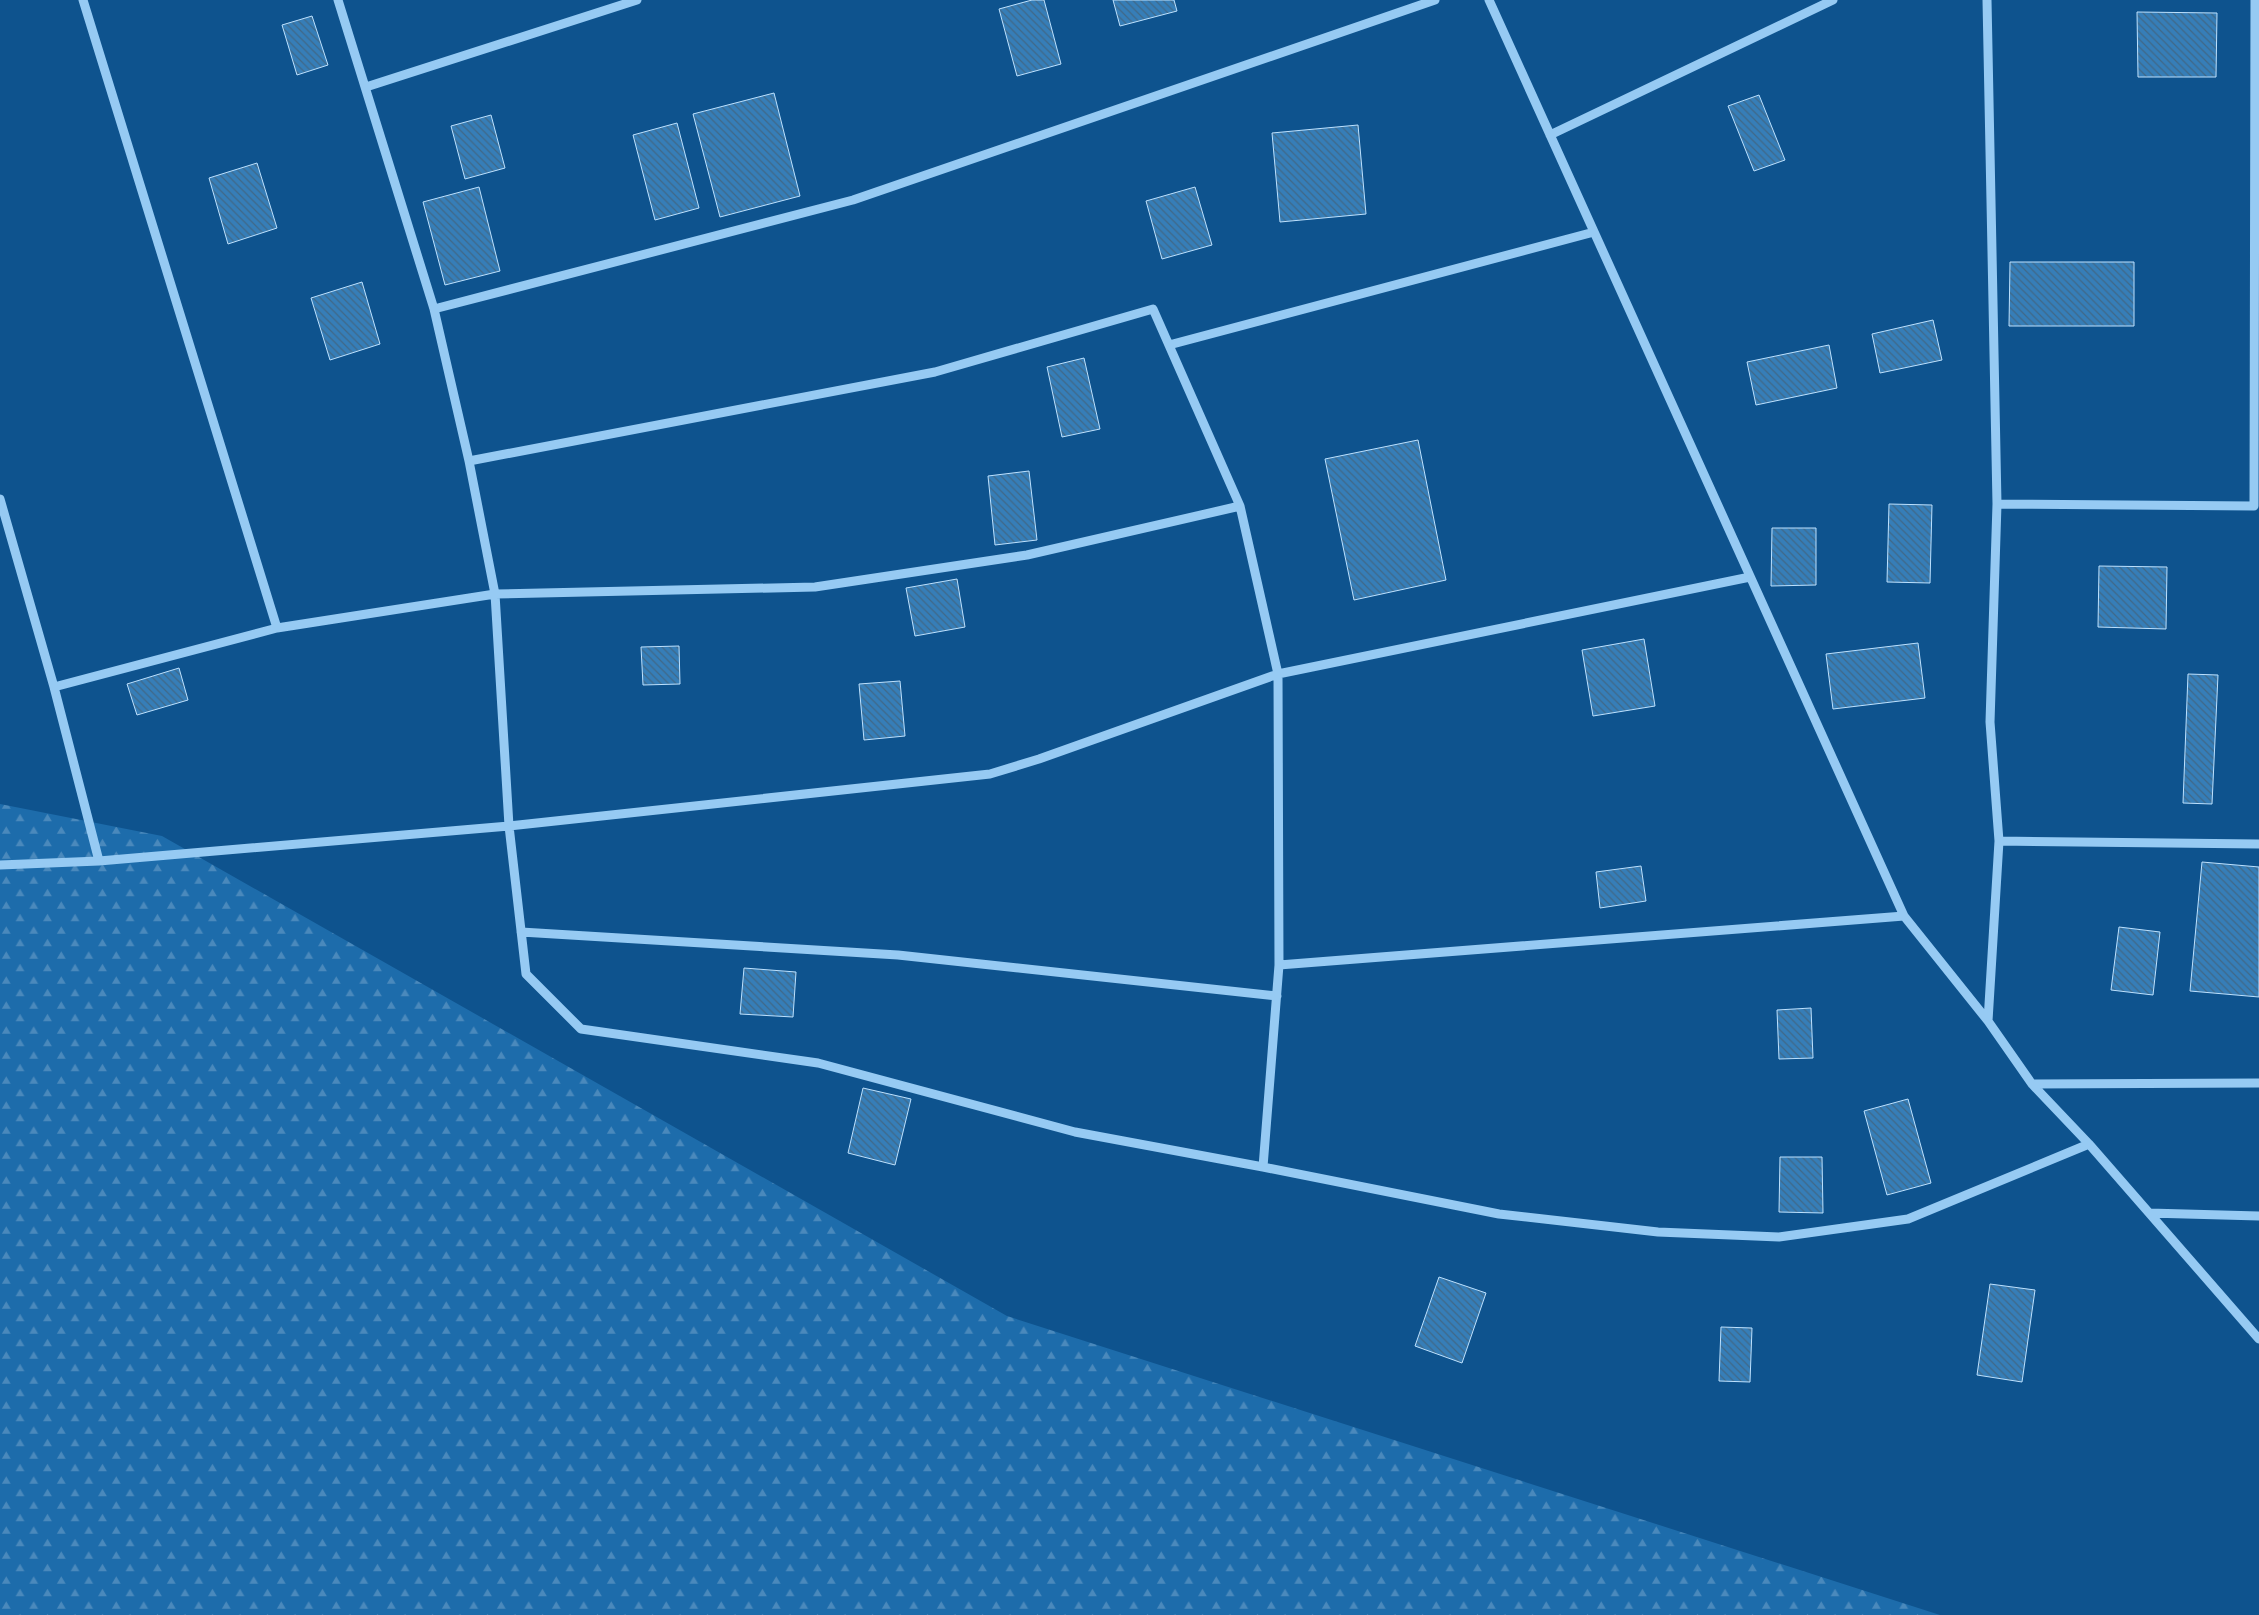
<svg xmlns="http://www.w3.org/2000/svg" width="2259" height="1615" font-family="'Asap Condensed',sans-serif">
	<defs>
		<pattern id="forest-firs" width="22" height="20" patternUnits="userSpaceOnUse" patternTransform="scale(1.25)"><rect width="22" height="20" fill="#1d6cab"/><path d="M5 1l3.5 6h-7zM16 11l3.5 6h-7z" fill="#4a89bc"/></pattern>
		<pattern id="building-back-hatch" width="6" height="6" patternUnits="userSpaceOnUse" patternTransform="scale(1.25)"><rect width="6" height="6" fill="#367eb8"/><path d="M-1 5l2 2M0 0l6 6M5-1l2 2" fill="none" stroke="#406887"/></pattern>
	</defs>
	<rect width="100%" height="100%" fill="#0e538e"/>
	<path fill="url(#forest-firs)" d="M0,804l162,32 845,480 933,299h-1940z"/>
	<path fill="url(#building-back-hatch)" stroke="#bde1fe" d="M1032,0h12l17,64 -44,12 -18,-67z
		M1113,0h61l3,11 -57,15z
		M2137,12l80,1 -1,64h-78z
		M312,16l16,49 -31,10 -15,-50z
		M774,93l26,103 -80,21 -27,-103z
		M1759,95l26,65 -31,11 -26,-65z
		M491,115l14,53 -40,11 -14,-53z
		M677,123l22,85 -44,12 -22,-85z
		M1358,125l8,89 -86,8 -8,-89z
		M257,163l20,65 -49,16 -19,-66z
		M479,187l21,84 -55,14 -22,-83z
		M1195,187l17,58 -50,14 -16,-58z
		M2010,262h124v64h-125z
		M362,282l18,62 -50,16 -19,-62z
		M1933,320l9,40 -62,13 -8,-39z
		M1829,345l8,43 -81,17 -9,-43z
		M1084,358l16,71 -38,8 -15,-70z
		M1418,440l28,140 -92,20 -29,-141z
		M1029,471l8,69 -42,5 -7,-69z
		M1889,504l43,1 -2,78 -43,-1z
		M1772,528h44v57l-45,1z
		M2099,566l68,1 -1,62 -68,-2z
		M957,579l8,48 -50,9 -9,-48z
		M1644,639l11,67 -62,10 -11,-66z
		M1918,643l7,55 -92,11 -7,-55z
		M679,646l1,38 -37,1 -2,-38z
		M179,668l9,32 -51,15 -10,-31z
		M2188,674l30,1 -6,129 -29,-1z
		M900,681l5,55 -41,4 -5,-56z
		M2202,862l57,5v130l-69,-6z
		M1641,866l5,35 -46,7 -4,-36z
		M2119,927l41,5 -7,63 -42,-5z
		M744,968l52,4 -3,45 -53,-3z
		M1811,1008l2,50 -34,1 -2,-49z
		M863,1088l48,11 -16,66 -47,-12z
		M1908,1099l23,84 -44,12 -23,-84z
		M1780,1157h42l1,56 -44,-1z
		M1439,1277l47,16 -24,70 -47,-17z
		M1990,1284l45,6 -13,92 -45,-7z
		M1721,1327l31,1 -2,54 -31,-1z"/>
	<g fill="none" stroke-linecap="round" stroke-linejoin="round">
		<path stroke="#96caf3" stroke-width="9" d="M83,0l194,628
			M338,0l96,309 35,152 26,133 14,232 17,148 55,55 237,34 257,69 188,35 236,47 159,18 121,5 129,-18 181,-75
			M1489,0l415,916 84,105 44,63 57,60 170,195
			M1987,0l10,504 -7,218 9,119 -11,180
			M366,87l271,-87
			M1550,135l283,-135
			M434,309l419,-109 582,-200
			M1169,345l425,-113
			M469,461l466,-89 218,-63 87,197 38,168 1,291 -16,202
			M0,499l54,188 45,174
			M1997,504l257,2 1,-506
			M54,687l223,-59 218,-34 320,-7 212,-32 213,-49
			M1999,841l260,3
			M0,865l99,-4 410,-35 481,-52 49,-15 239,-85 472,-97
			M521,932l377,23 379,41
			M1279,965l625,-49
			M2032,1084l227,-1
			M2149,1213l110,3"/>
	</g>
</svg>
